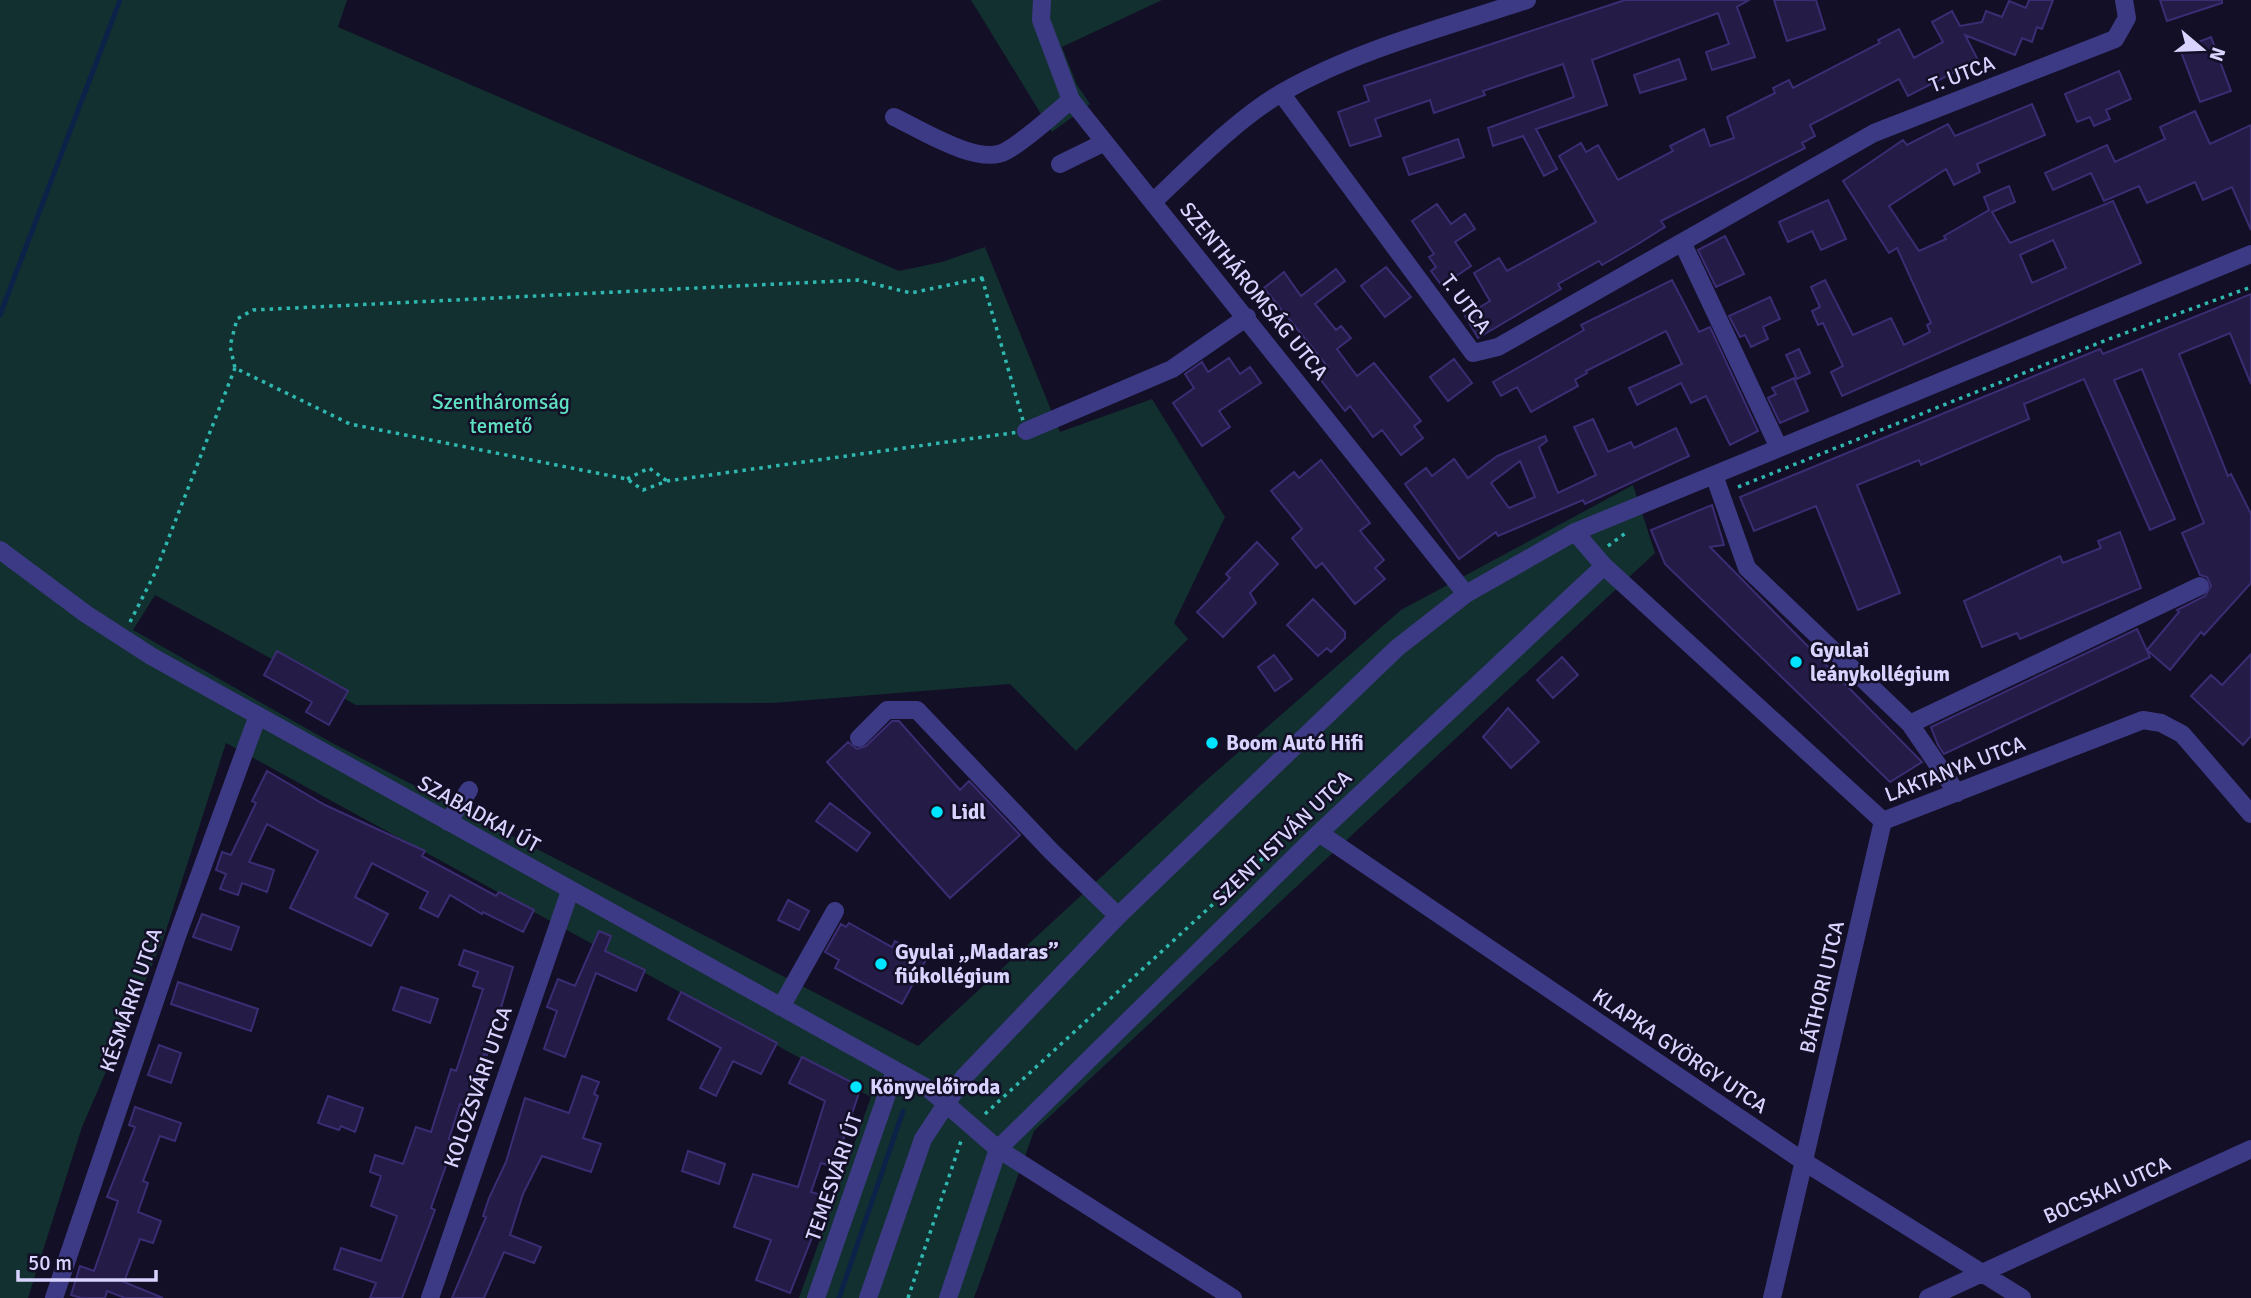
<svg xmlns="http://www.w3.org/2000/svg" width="2251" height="1298" font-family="Signika,sans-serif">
	<rect width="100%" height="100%" fill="#130f26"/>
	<path fill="#12302f" d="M0,0h347l-9,27 561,244 43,-9 43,-15 75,185 92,-33 73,118 -51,106 14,16 -112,112 -66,-67 -238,19 -416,2 -201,-110 -22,35 201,114 584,302 284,-262 199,-174 232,-125 22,68 -621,578 -60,167h-175l72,-201 -645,-354 -63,197 -81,187 -54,171h-28z
		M971,0h191l-100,47 15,38 13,19 -38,28z"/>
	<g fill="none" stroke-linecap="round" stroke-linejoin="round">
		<path stroke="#0c2248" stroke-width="5" d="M0,315l120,-315
			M839,1298l64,-187"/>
	</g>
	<path fill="#241b47" stroke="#3b2d73" stroke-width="2" fill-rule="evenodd" d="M1625,0h124l-12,7 18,50 -43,13 -6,-18 23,-8 -11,-31 -126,47 15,45 -71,24 21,40 -13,7 -21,-40 -30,10 -5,-18 86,-31 -11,-33 -80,27 2,4 -51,18 -4,-13 -55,19 6,17 -31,10 -12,-34 31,-11 -5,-15z
		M1774,0h42l9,29 -38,12z
		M2029,0h24l-11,29 -5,-2 -5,15 -10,-4 -7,17 -50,-20 13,25 -70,36 -9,-17 -89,46 5,11 -13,7 3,5 -144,73 4,6 -27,17 -36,21 -3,-4 -41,23 3,5 -83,49 -13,-22 25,-15 -16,-28 25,-15 8,13 89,-49 -37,-66 22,-13 5,9 12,-7 20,35 55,-29 -3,-5 34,-17 6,17 24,-8 -7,-21 48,-24 -2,-5 16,-8 4,8 87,-45 -2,-3 21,-11 15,29 29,-16 -11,-20 20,-11 8,15 22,-4 4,-11 16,6 7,-16 17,7z
		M2160,0h62v3l-55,18z
		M2211,37l20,54 -31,11 -20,-53z
		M1679,59l7,20 -46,14 -6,-18z
		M2119,71l12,28 -25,11 4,9 -16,7 -4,-9 -13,5 -12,-28z
		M2032,104l13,31 -68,29 3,8 -26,13 -8,-16 -57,37 30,45 27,-12 -2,-3 45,-26 -5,-13 25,-11 6,16 -23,10 18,31 103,-42 28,62 -299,133 -11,-24 12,-6 -20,-43 -5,2 -6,-14 8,-4 -9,-20 14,-7 28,55 38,-17 13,27 26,-13 -3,-7 4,-2 -34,-75 -8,5 -46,-72 60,-41 4,5 41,-21 7,12zM2053,240l13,28 -34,15 -12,-28z
		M2195,111l15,33 41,-19v105l-19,-43 -29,13 -8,-18 -48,21 -8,-17 -35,15 -13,-28 -38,17 -8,-17 62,-28 8,17 50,-23 -5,-12z
		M1458,139l6,18 -55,18 -6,-17z
		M1828,200l18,39 -25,11 -9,-19 -24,11 -9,-20z
		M1437,204l14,20 14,-10 10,15 -20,13 16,24 -29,20 -11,-15 5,-4 -7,-10 5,-3 -22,-33z
		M1725,236l19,38 -28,13 -18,-37z
		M1386,267l25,30 -26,20 -24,-31z
		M1336,269l9,12 -30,23 21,26 5,-4 10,12 -14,11 20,27 17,-13 47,58 -7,5 9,12 -22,17 -19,-25 -9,7 -23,-31 -5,5 -28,-36 11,-8 -64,-79 20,-16 17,24z
		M1672,280l27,52 11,-5 48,104 -28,14 -24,-49 -15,7 -10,-20 -44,22 -8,-17 53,-24 -16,-33 -80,40 1,2 -12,7 3,6 -47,26 -14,-25 -16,9 -8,-14 91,-52 -3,-5z
		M2251,294v90l-21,-51 -51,21 49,122 3,-2 20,40v69l-47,52 -3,-3 -31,38 -23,-20 32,-38 -2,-2 28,-14 6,-10 -4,-9 -7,-2 -18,-42 22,-10 -62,-154 -28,11 61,139 -25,11 -66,-151 -60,25 5,15 -108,46 -2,-5 -62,25 43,108 -42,17 -42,-104 -62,25 -14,-34 360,-148 3,5z
		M1770,297l10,22 -17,8 5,12 -17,8 -6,-12 -5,2 -11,-21z
		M1799,349l11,24 -13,6 -11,-24z
		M1229,358l11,16 10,-7 11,16 -42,28 11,16 -28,19 -29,-43 21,-15 -9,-14 17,-12 6,10z
		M1454,359l18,24 -24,18 -18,-24z
		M1794,378l14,33 -28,12 -12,-25 8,-4 -4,-6z
		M1593,419l15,33 23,-10 3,6 42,-20 13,28 -104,48 -2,-4 -85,36 -2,-4 -37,27 -54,-75 21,-16 6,8 22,-17 14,19 29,-22 48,-20 2,5 -8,6 19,46 38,-18 -22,-48zM1520,461l15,36 -26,11 -18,-25z
		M1321,460l49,63 -10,8 24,29 -9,8 10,11 -30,25 -33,-41 -6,5 -24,-30 10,-9 -31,-38 23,-19 5,6z
		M1712,505l12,40 -14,2 212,215 -32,20 -225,-218 -14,-34z
		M2120,532l21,56 -121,51 -3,-6 -35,14 -18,-46 96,-45 3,7 38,-15 -3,-7z
		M1257,542l21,22 -28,29 6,10 -33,34 -26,-25 33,-34 -4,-4z
		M1313,599l32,33v6l-14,14 -4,-4 -9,8 -31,-31z
		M2137,629l13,28 -206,97 -6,-9 -7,-18z
		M277,651l71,40 -19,34 -23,-13 6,-10 -48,-27z
		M2251,654v82l-8,9 -52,-49 20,-21 11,10z
		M1274,655l18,24 -17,12 -17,-24z
		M1562,657l16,18 -25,23 -16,-18z
		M1508,708l31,34 -28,26 -28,-31z
		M892,721h7l61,69 9,-9 51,54 -70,63 -123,-136 21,-20 9,7 9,-3z
		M267,771l58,34 100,46 -3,5 74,40 3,-4 35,18 -11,22 -40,-20 -1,2 -32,-19 -12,22 -18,-9 8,-16 -56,-29 -17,34 33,17 -17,32 -81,-38 28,-57 -51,-27 -18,38 25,8 -7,22 -25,-9 -4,12 -18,-6 6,-15 -10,-4 6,-18 9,3 25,-52 -4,-2z
		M830,803l40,30 -13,18 -41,-30z
		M788,900l21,11 -10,19 -21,-10z
		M202,914l37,13 -8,23 -38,-13z
		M849,923l43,24 3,-6 32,17 -25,46 -67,-36 4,-8 -14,-8 16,-28 5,3z
		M599,931l12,5 -6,15 40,19 -9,21 -40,-18 -31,84 -21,-8 13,-38 -10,-4 11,-28 17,7z
		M464,950l49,17 -26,88 -3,-1 -17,53 -7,-3 -11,35 6,1 -24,68 4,2 -33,88h-32l6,-15 -42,-14 7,-21 40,13 16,-45 -26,-10 10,-30 -11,-4 5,-17 28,9 13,-37 15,5 20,-63 5,2 27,-82 -10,-3 5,-14 -19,-7z
		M178,982l80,27 -7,22 -80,-27z
		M401,987l37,12 -8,24 -37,-13z
		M681,992l96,51 -16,31 -28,-13 -17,35 -16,-8 21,-40 -53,-29z
		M159,1045l22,8 -10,30 -23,-8z
		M802,1057l59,30 -27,80 -13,-4 -10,29 17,5 -38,96 -34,-13 15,-40 -37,-13 19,-53 45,13 27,-86 -36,-18z
		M582,1076l17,6 -5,12 4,2 -15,42 18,6 -10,28 -49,-16 -19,38 -13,41 31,12 -7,16 -30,-11 -20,46h-32l34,-81 -3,-1 6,-18 17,-36 19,-64 44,15z
		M328,1096l35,12 -8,24 -14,-6 -2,4 -21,-7z
		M135,1107l46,16 -6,18 -15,-5 -17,45 5,2 -10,29 23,9 -8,22 -13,-4 -16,43 39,16h-38l-18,-7 -2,7h-23l-11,-3 9,-29 14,5 15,-43 9,-27 -11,-4 28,-70 -6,-2z
		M688,1151l37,13 -6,20 -37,-13z"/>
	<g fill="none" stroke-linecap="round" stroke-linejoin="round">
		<path stroke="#2fb8b0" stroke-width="3.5" stroke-dasharray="3.5 5" stroke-linecap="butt" d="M982,278l44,153 -359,50 -24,9 -16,-11 -277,-55 -115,-56 -5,-22 7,-27 16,-9 605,-30 53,13z
			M627,479l22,-11 18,13
			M1738,487l371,-148 142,-52
			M1608,546l19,-14
			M130,622l25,-49 80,-205
			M985,1114l313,-288
			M908,1298l53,-157"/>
		<path stroke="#3d3a85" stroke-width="18" d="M1042,0l-1,20 30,80 395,494
			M1281,93l192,260 25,-6 376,-214 241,-94 12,-21 -3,-18
			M894,117c26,12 85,50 112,34 23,-13 44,-34 65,-51
			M1060,164l43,-21
			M1153,202c38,-36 85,-84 130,-110 75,-43 163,-65 244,-92
			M1683,244l96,204
			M1026,431l146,-62 75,-52
			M1714,475l33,93 163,156 47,69
			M1575,532l29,34 279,255 260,-101 18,3 21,11 69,80
			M0,550l86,64 65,42 778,433 69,60 235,149
			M1910,724l290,-138
			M859,738l28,-28h30l134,141 67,65
			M448,822l21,-32
			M1319,833l487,330 216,135
			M781,1007l54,-96
			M54,1298l122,-359 81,-221
			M430,1298l140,-407
			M816,1298l79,-227
			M868,1298l55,-159 41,-62 154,-161 279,-268 69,-54 109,-62 676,-278
			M948,1298l50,-149 321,-316 285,-267
			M1772,1298l111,-477
			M1928,1298l323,-149"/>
	</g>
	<g fill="#00e5ff" stroke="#130f26" stroke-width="2.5">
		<circle cx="1796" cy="662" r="7"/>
		<circle cx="1212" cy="743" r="7"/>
		<circle cx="937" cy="812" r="7"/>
		<circle cx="881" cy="964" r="7"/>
		<circle cx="856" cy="1087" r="7"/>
	</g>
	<g text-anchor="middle" stroke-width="5" stroke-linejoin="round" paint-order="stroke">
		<g font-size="21" fill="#d9d4ff" stroke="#130f26">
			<text transform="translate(1962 74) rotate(-21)" y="7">T. UTCA</text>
			<text transform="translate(1254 291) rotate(51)" y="7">SZENTHÁROMSÁG UTCA</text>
			<text transform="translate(1466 304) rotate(53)" y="7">T. UTCA</text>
			<text transform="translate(1955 769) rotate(-21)" y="7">LAKTANYA UTCA</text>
			<text transform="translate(479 814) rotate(29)" y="7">SZABADKAI ÚT</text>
			<text transform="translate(1282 838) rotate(-44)" y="7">SZENT ISTVÁN UTCA</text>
			<text transform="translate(1822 987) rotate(-77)" y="7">BÁTHORI UTCA</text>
			<text transform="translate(131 1000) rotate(-71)" y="7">KÉSMÁRKI UTCA</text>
			<text transform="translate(1680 1051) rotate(34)" y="7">KLAPKA GYÖRGY UTCA</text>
			<text transform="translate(478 1087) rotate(-71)" y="7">KOLOZSVÁRI UTCA</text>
			<text transform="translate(834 1177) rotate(-71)" y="7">TEMESVÁRI ÚT</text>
			<text transform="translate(2107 1190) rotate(-24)" y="7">BOCSKAI UTCA</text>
		</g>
		<g font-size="21" fill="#5fe0c0" stroke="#130f26">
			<text x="501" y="409">Szentháromság<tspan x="501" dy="24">temető</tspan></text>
		</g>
		<g font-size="21" font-weight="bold" fill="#d9d4ff" stroke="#130f26" text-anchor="start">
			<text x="1810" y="657">Gyulai<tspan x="1810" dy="24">leánykollégium</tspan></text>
			<text x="1226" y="750">Boom Autó Hifi</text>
			<text x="951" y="819">Lidl</text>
			<text x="895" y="959">Gyulai „Madaras”<tspan x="895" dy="24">fiúkollégium</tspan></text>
			<text x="870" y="1094">Könyvelőiroda</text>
		</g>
	</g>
	<g transform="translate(2202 49) rotate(109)" stroke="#130f26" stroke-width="5" paint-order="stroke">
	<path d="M0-5L12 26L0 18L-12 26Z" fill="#d9d4ff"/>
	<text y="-10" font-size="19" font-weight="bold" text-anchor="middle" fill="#d9d4ff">N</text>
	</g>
	<path d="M18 1270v10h138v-10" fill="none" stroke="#d9d4ff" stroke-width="3.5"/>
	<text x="28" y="1270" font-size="21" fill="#d9d4ff" stroke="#130f26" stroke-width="5" paint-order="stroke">50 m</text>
</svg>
